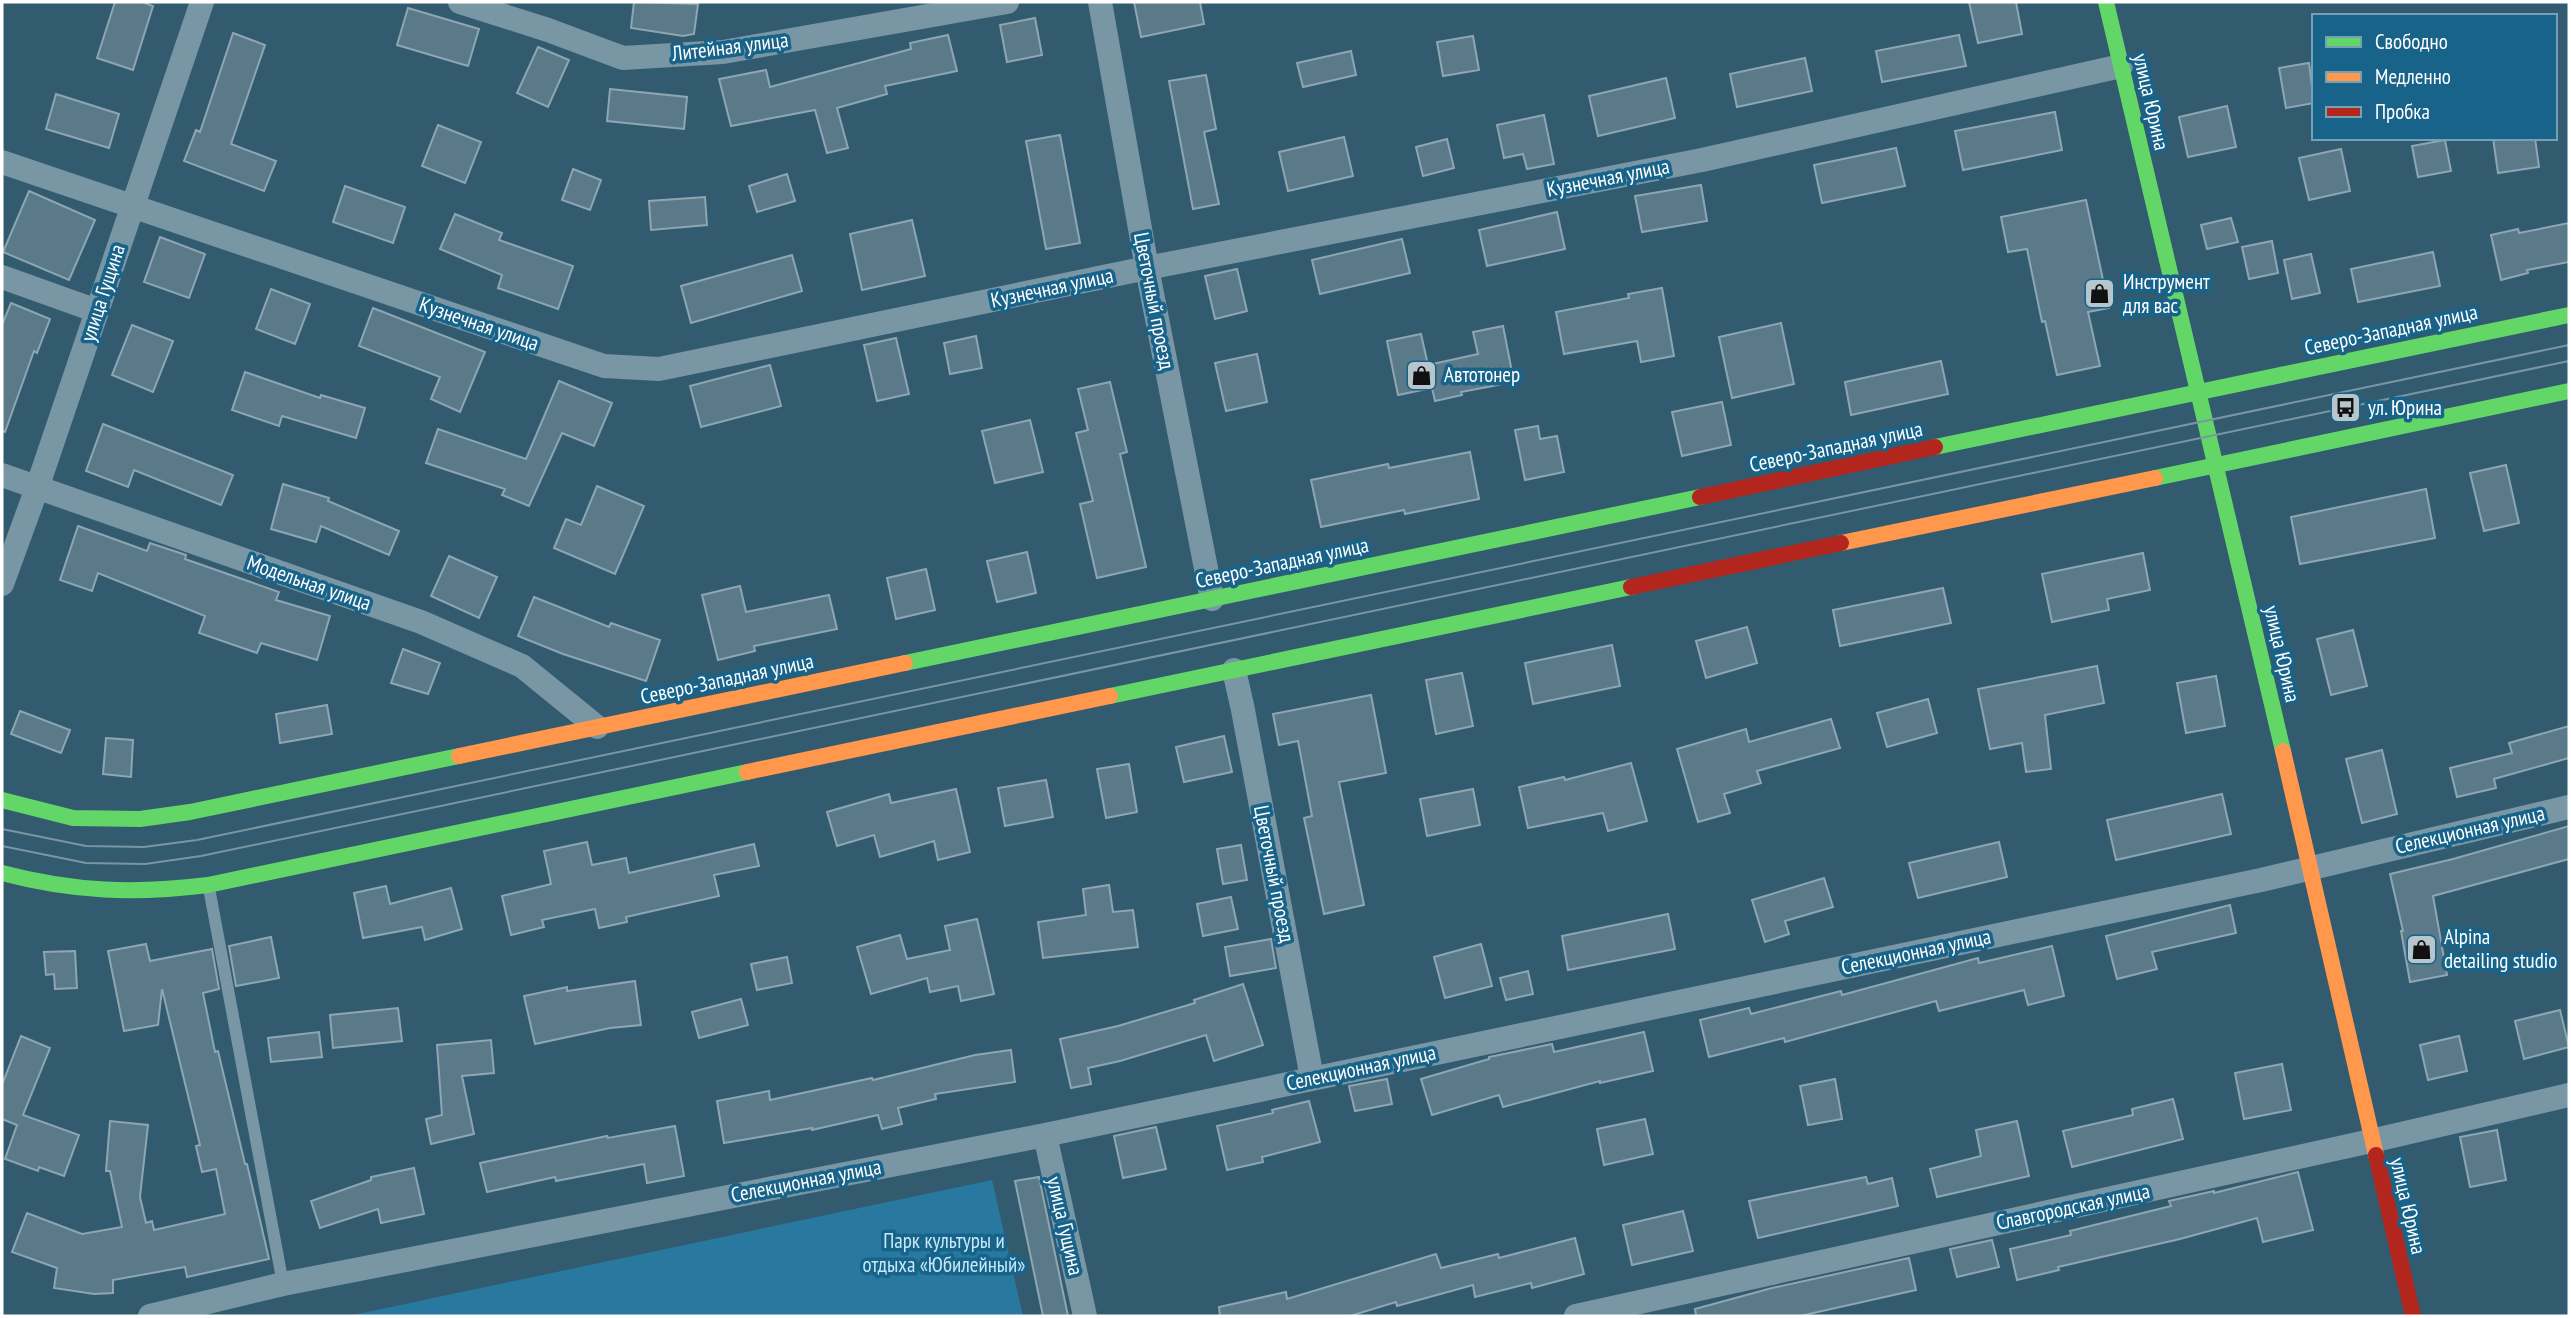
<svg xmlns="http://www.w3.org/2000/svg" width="2571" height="1318" font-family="'PT Sans Narrow',sans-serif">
	<rect width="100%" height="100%" fill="#325b6f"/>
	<path fill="#28789f" d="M992,1180l31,136h-675z"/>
	<path fill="#5b7a89" stroke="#8da6b2" stroke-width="2" d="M115,2h27l11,4 -20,64 -36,-12z
		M634,2l64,2 -4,30 -11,2 -52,-8z
		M1134,2h66l4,22 -63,13z
		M1969,2h47l6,32 -44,9z
		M408,8l71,21 -11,37 -71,-21z
		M1035,18l7,37 -35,7 -7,-37z
		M233,33l32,12 -34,99 45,17 -12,30 -80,-30 12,-31 4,2z
		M948,35l9,36 -72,15 2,8 -50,14 11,40 -21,5 -12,-43 -84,16 -12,-47 47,-9 4,17 141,-38 -1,-6z
		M1959,35l7,31 -84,16 -6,-31z
		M1473,36l6,34 -36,6 -6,-34z
		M538,47l31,13 -21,47 -31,-14z
		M1351,51l5,24 -53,12 -6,-24z
		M1805,58l7,33 -75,16 -7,-33z
		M2309,63l5,40 -28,5 -7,-40z
		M1206,75l10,54 -12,3 15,72 -26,5 -24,-128z
		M1666,78l9,40 -77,18 -9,-40z
		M610,89l77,8 -3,32 -77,-8z
		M56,94l63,20 -10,34 -63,-19z
		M2227,106l9,41 -48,10 -9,-40z
		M2055,112l7,38 -99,20 -8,-39z
		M1544,115l10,49 -27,5 -4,-15 -19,4 -7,-33z
		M438,125l43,17 -16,41 -43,-17z
		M1060,135l20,108 -34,6 -20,-108z
		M1344,137l9,39 -65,15 -9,-39z
		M2493,138h42l4,29 -41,6z
		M1447,139l7,29 -31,8 -7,-29z
		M2445,140l6,31 -33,6 -6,-31z
		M1896,148l9,38 -83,17 -8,-38z
		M2341,149l9,42 -41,9 -10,-42z
		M573,169l28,11 -11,30 -28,-10z
		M787,174l8,27 -38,11 -8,-26z
		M1701,185l6,36 -65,11 -7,-36z
		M345,186l60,21 -12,36 -60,-21z
		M29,191l66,29 -26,60 -66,-28z
		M705,197l2,28 -56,5 -2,-29z
		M2086,200l23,108 -21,4 12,54 -43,9 -12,-54 -3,1 -15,-73 -19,3 -7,-35z
		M1557,212l8,37 -78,17 -8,-36z
		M455,214l47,19 -3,7 74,26 -15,43 -60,-21 4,-13 -62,-26z
		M2231,218l7,24 -31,7 -6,-24z
		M912,220l13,56 -63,14 -12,-56z
		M2569,223v39l-42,8 1,3 -27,7 -10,-45 27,-6 1,4z
		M160,237l45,17 -16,44 -45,-16z
		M1402,239l8,34 -90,21 -8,-34z
		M2272,241l6,32 -29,6 -7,-32z
		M2433,252l7,34 -82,16 -7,-33z
		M2311,254l9,39 -28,6 -8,-39z
		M792,255l10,36 -111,32 -10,-37z
		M1237,269l10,42 -32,8 -10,-43z
		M1662,288l12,68 -33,6 -4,-21 -73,13 -8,-42 73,-14 -1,-4z
		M271,289l39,15 -15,40 -39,-15z
		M11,303l39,16 -13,34 -3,-2 -29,81 -3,-1v-106z
		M373,308l112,44 -25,60 -29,-13 9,-22 -81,-31z
		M1781,323l13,61 -62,14 -13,-61z
		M132,325l41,16 -20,51 -41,-17z
		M1503,326l11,56 -53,10 1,3 -27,6 -3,-13 -34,7 -11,-54 34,-7 7,31 50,-11 -5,-22z
		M976,336l6,32 -32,6 -6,-31z
		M896,338l13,56 -32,7 -13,-56z
		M1257,354l10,48 -41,9 -11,-48z
		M1941,361l7,33 -97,21 -6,-33z
		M770,365l11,41 -80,21 -11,-41z
		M245,372l75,26 1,-3 44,13 -9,30 -74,-22 -3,10 -47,-16z
		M559,381l53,22 -18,43 -32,-13 -33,73 -27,-11 3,-6 -79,-26 12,-34 88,30z
		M1110,382l17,70 -7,2 26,113 -49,11 -17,-74 13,-3 -17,-68 12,-3 -10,-41z
		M1722,402l9,43 -49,11 -10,-44z
		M1030,420l13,52 -48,11 -13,-52z
		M103,424l130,51 -12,30 -87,-35 -6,17 -42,-16z
		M1538,426l2,13 17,-3 7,36 -39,8 -10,-50z
		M1470,452l9,47 -74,15 -1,-4 -83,17 -10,-47 77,-16 1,4z
		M2506,465l13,58 -35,8 -14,-58z
		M283,484l46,14 -1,3 71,30 -10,24 -68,-29 -5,16 -45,-13z
		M597,486l47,20 -29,68 -61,-26 12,-29 15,6z
		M2426,489l9,49 -135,26 -9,-47z
		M78,526l69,25 3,-8 36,12 -1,4 94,33 -3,8 54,16 -13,44 -56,-17 -4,10 -58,-20 6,-17 -107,-43 -6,18 -32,-11z
		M1027,552l9,41 -39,9 -10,-41z
		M2143,553l7,37 -43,9 2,11 -57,12 -10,-48z
		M449,556l48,21 -18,41 -48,-22z
		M926,569l9,41 -39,9 -9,-41z
		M740,586l6,26 83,-17 8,34 -83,17 1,5 -37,9 -16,-65z
		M1943,588l8,35 -111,23 -7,-36z
		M534,597l75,30 2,-4 49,17 -14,41 -83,-27 -45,-18z
		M1747,627l10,36 -51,15 -10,-37z
		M2353,630l14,56 -36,9 -14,-56z
		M1612,645l8,41 -87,18 -8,-41z
		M403,649l37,14 -12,31 -37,-11z
		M2097,666l7,37 -59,12 6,54 -25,3 -4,-29 -32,6 -12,-60z
		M1462,673l11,53 -37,8 -10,-54z
		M2216,676l9,50 -39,7 -9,-50z
		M1371,695l15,78 -47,9 25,123 -40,9 -20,-96 8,-2 -14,-75 -19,4 -6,-31z
		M1928,699l9,34 -50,14 -10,-34z
		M327,705l5,29 -52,9 -4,-29z
		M20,711l50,19 -9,23 -50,-19z
		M1831,719l9,29 -83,23 4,12 -37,11 6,19 -32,9 -21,-73 69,-20 3,13z
		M2569,726v32l-75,21 2,9 -39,9 -7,-29 62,-15 -3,-10z
		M1224,736l8,36 -48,10 -8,-35z
		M106,738l27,2 -2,37 -28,-3z
		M2382,750l15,64 -35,9 -16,-64z
		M1631,763l16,58 -39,10 -5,-18 -75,15 -9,-41 45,-10 1,3z
		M1129,764l8,48 -31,6 -9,-49z
		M1046,780l7,37 -48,9 -7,-38z
		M956,789l14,63 -32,8 -4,-19 -54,16 -6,-22 -37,11 -10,-34 62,-18 2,9z
		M1473,789l7,36 -53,11 -7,-37z
		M2222,794l9,40 -115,26 -9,-40z
		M2569,826v33l-136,37 14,79 -37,7 -9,-51h2l-13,-57 63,-15z
		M587,842l5,23 34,-7 3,15 125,-29 5,22 -45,9 5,21 -93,21 1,5 -28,6 -4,-19 -53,11 2,7 -33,8 -9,-39 49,-12 -7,-33z
		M1999,842l8,35 -89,21 -9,-35z
		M1241,845l6,35 -24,4 -6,-35z
		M1824,878l9,29 -48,14 4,13 -24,8 -13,-42z
		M1109,885l4,27 20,-2 5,37 -95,11 -5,-36 48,-7 -3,-26z
		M386,886l4,18 61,-16 11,41 -37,11 -3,-13 -59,11 -9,-45z
		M1231,897l7,32 -35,7 -6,-32z
		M2230,905l6,28 -84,19 5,17 -40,10 -11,-43z
		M1668,914l7,35 -107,21 -6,-34z
		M977,919l17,75 -33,7 -3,-15 -28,6 -3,-14 -56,16 -14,-47 43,-12 7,24 43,-9 -5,-24z
		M271,937l8,41 -43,8 -7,-40z
		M1271,939l5,29 -46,8 -5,-29z
		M146,944l4,17 62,-12 7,40 -16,4 12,59 3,-1 27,113h2l22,95 -82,18 -2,-10 -72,13v13l-19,1 -40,-6 3,-20 -45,-16 15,-39 55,21 40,-7 -12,-56h-4l4,-50 38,4 -8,72 6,26 6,-2 2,9 71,-16 -9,-45 -14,3 -6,-26 4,-1 -38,-156 -4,36 -34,6 -16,-80z
		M1481,944l11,42 -47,12 -11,-41z
		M2052,946l12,50 -36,9 -4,-15 -85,21 -3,-10 -151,41 -1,-4 -75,19 -9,-37 49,-12 2,6 90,-23 1,4 136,-37 1,5z
		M75,951l2,37 -22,1 -1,-15 -8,1 -2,-23z
		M787,957l5,26 -35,7 -6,-26z
		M1528,971l5,23 -27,6 -6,-22z
		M635,981l6,44 -31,3 -75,16 -11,-48 43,-9v4z
		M1243,984l20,61 -49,16 -8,-26 -86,26 -32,7 3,16 -20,4 -11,-49 58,-13 77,-23 -1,-3z
		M741,999l7,26 -49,13 -7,-26z
		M398,1008l4,33 -69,7 -3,-33z
		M2560,1010l9,37 -45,12 -9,-38z
		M319,1032l3,25 -51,5 -3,-24z
		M1644,1032l9,39 -53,12v-2l-97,26 -4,-12 -67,20 -11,-36 68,-20v-2l63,-13 2,8z
		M21,1036l29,12 -27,67 56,20 -15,41 -25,-9 -1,4 -33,-12 12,-34 -15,-6v-34z
		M2459,1036l8,35 -39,9 -8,-35z
		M491,1040l3,33 -32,3 12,58 -43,10 -5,-25 16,-4 -5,-70z
		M1011,1050l4,32 -80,12 1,5 -38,9 4,16 -20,5 -4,-14 -66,15v-2l-88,15 -7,-42 52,-10 1,9 102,-22 1,2 102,-25z
		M2282,1064l9,46 -47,9 -9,-46z
		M1387,1079l5,25 -37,7 -6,-25z
		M1835,1079l7,40 -34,6 -8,-39z
		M2173,1099l10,40 -111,28 -9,-36 70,-16 -1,-6z
		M1309,1101l11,41 -58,15 1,5 -36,8 -10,-44 56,-13 -1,-3z
		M1645,1119l8,35 -49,11 -7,-36z
		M2017,1121l12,55 -92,21 -7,-28 51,-13 -5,-26z
		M675,1126l9,50 -37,7 -3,-19 -88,17 -1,-4 -68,15 -7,-29 127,-27 1,2z
		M1156,1127l10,42 -43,9 -9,-42z
		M2497,1130l9,50 -36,7 -10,-50z
		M414,1168l10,46 -43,9 -3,-14 -58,19 -9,-27 60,-21v-3z
		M2298,1172l15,58 -50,12 -6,-24 -77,21 -122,28 1,3 -42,10 -7,-31 61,-14 -1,-4 101,-25 -2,-5 45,-10v2z
		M1039,1177l29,139h-25l-28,-135z
		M1866,1177l2,7 24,-6 6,28 -140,32 -9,-37z
		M1683,1211l10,40 -61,14 -9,-40z
		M1575,1238l9,36 -52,14 -1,-5 -56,14 -2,-12 -76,21 -1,-4 -46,14h-130l-1,-9 67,-15 1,7 149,-45 5,14 57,-14 1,4z
		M1992,1240l7,27 -42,10 -7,-28z
		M1909,1258l7,32 -116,26h-104l-1,-7 77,-21z"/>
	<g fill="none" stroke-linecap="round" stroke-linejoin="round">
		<path stroke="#7996a5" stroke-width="12" d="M209,888l74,396"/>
		<path stroke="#7996a5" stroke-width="24" d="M460,2l88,28 75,28 100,-6 284,-50
			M1100,2l47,266 65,331
			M2,162l602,204 55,3 488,-101 555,-108 419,-94
			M2,277l95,34
			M2,475l419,147 101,44 75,61
			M2,584l35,-96 165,-486
			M1234,670l9,40 69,368
			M1045,1135l40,181
			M150,1316l133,-32 762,-149 1216,-255 308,-73
			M1576,1316l795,-175 198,-46"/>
		<path stroke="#63d668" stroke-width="16" d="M2106,2l177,749
			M1935,447l634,-132
			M2155,478l414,-87
			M905,663l795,-166
			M1110,696l521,-109
			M2,800l71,18 67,1 50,-7 269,-56
			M2,873c72,19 133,21 206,12l539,-113"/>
		<path stroke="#ff974d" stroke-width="16" d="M1841,543l314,-65
			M2283,751l93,404
			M459,756l446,-93
			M747,772l363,-76"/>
		<path stroke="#b3261e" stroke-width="16" d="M1700,497l235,-50
			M1631,587l210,-44
			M2376,1155l37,161"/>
		<path stroke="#7a96a4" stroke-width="2" d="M2,829l84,17 58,1 53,-7 2372,-495
			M2,846l84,17 59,1 56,-8 2368,-495"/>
	</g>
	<defs>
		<symbol id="shop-square" viewBox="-11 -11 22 22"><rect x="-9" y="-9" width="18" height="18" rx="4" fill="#b7c6cd" stroke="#186389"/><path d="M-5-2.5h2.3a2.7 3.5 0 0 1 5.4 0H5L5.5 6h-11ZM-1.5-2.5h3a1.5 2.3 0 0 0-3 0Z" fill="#111"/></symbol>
		<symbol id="bus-square" viewBox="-11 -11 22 22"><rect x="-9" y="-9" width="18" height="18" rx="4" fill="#b7c6cd" stroke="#186389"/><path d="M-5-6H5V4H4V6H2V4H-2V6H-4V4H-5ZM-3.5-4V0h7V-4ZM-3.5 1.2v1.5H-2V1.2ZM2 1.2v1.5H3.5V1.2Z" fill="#111"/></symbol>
	</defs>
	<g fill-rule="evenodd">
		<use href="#shop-square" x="2082" y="276" width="35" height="35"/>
		<use href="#shop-square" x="1404" y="358" width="35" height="35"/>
		<use href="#bus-square" x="2328" y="390" width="35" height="35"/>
		<use href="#shop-square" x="2404" y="932" width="35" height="35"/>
	</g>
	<g text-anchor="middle" stroke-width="7" stroke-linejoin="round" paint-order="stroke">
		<g font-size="21" fill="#fff" stroke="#186389">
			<text transform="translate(730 47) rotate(-7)" y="7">Литейная улица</text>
			<text transform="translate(2151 102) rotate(77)" y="7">улица Юрина</text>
			<text transform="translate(1608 178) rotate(-11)" y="7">Кузнечная улица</text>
			<text transform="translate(1052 288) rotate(-12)" y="7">Кузнечная улица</text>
			<text transform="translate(103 293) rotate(-72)" y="7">улица Гущина</text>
			<text transform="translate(1154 301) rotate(79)" y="7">Цветочный проезд</text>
			<text transform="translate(479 324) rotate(19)" y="7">Кузнечная улица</text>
			<text transform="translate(2391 330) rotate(-12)" y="7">Северо-Западная улица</text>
			<text transform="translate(1836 447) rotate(-12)" y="7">Северо-Западная улица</text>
			<text transform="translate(1282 563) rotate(-12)" y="7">Северо-Западная улица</text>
			<text transform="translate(309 583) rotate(19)" y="7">Модельная улица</text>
			<text transform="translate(2282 654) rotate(77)" y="7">улица Юрина</text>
			<text transform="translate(727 679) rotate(-12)" y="7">Северо-Западная улица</text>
			<text transform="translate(2470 830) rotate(-13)" y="7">Селекционная улица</text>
			<text transform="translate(1274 874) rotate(79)" y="7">Цветочный проезд</text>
			<text transform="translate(1916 952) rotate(-12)" y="7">Селекционная улица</text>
			<text transform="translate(1361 1068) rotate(-12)" y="7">Селекционная улица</text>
			<text transform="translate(806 1181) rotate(-11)" y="7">Селекционная улица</text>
			<text transform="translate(2408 1206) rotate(77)" y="7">улица Юрина</text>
			<text transform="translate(2073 1207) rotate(-12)" y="7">Славгородская улица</text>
			<text transform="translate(1065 1226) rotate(77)" y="7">улица Гущина</text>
		</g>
		<g font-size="21" fill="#fff" stroke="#186389" text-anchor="start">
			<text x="2123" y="289">Инструмент<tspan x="2123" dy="24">для вас</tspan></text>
			<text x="1444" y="382">Автотонер</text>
			<text x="2368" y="415">ул. Юрина</text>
			<text x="2444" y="944">Alpina<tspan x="2444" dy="24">detailing studio</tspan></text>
		</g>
		<g font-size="21" fill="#c6e9fa" stroke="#186389">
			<text x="944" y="1248">Парк культуры и<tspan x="944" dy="24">отдыха «Юбилейный»</tspan></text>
		</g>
	</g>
	<rect width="2571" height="1318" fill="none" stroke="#ffffff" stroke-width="7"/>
	<rect x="2312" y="14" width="245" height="126" fill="#186389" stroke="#74a1b8" stroke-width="2"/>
	<rect x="2326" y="37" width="35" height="10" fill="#63d668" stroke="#74a1b8" stroke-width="2"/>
	<text x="2375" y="49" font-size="21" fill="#ffffff">Свободно</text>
	<rect x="2326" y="72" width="35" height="10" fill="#ff974d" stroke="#74a1b8" stroke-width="2"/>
	<text x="2375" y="84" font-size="21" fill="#ffffff">Медленно</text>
	<rect x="2326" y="107" width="35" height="10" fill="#b3261e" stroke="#74a1b8" stroke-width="2"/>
	<text x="2375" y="119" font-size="21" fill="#ffffff">Пробка</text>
</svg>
